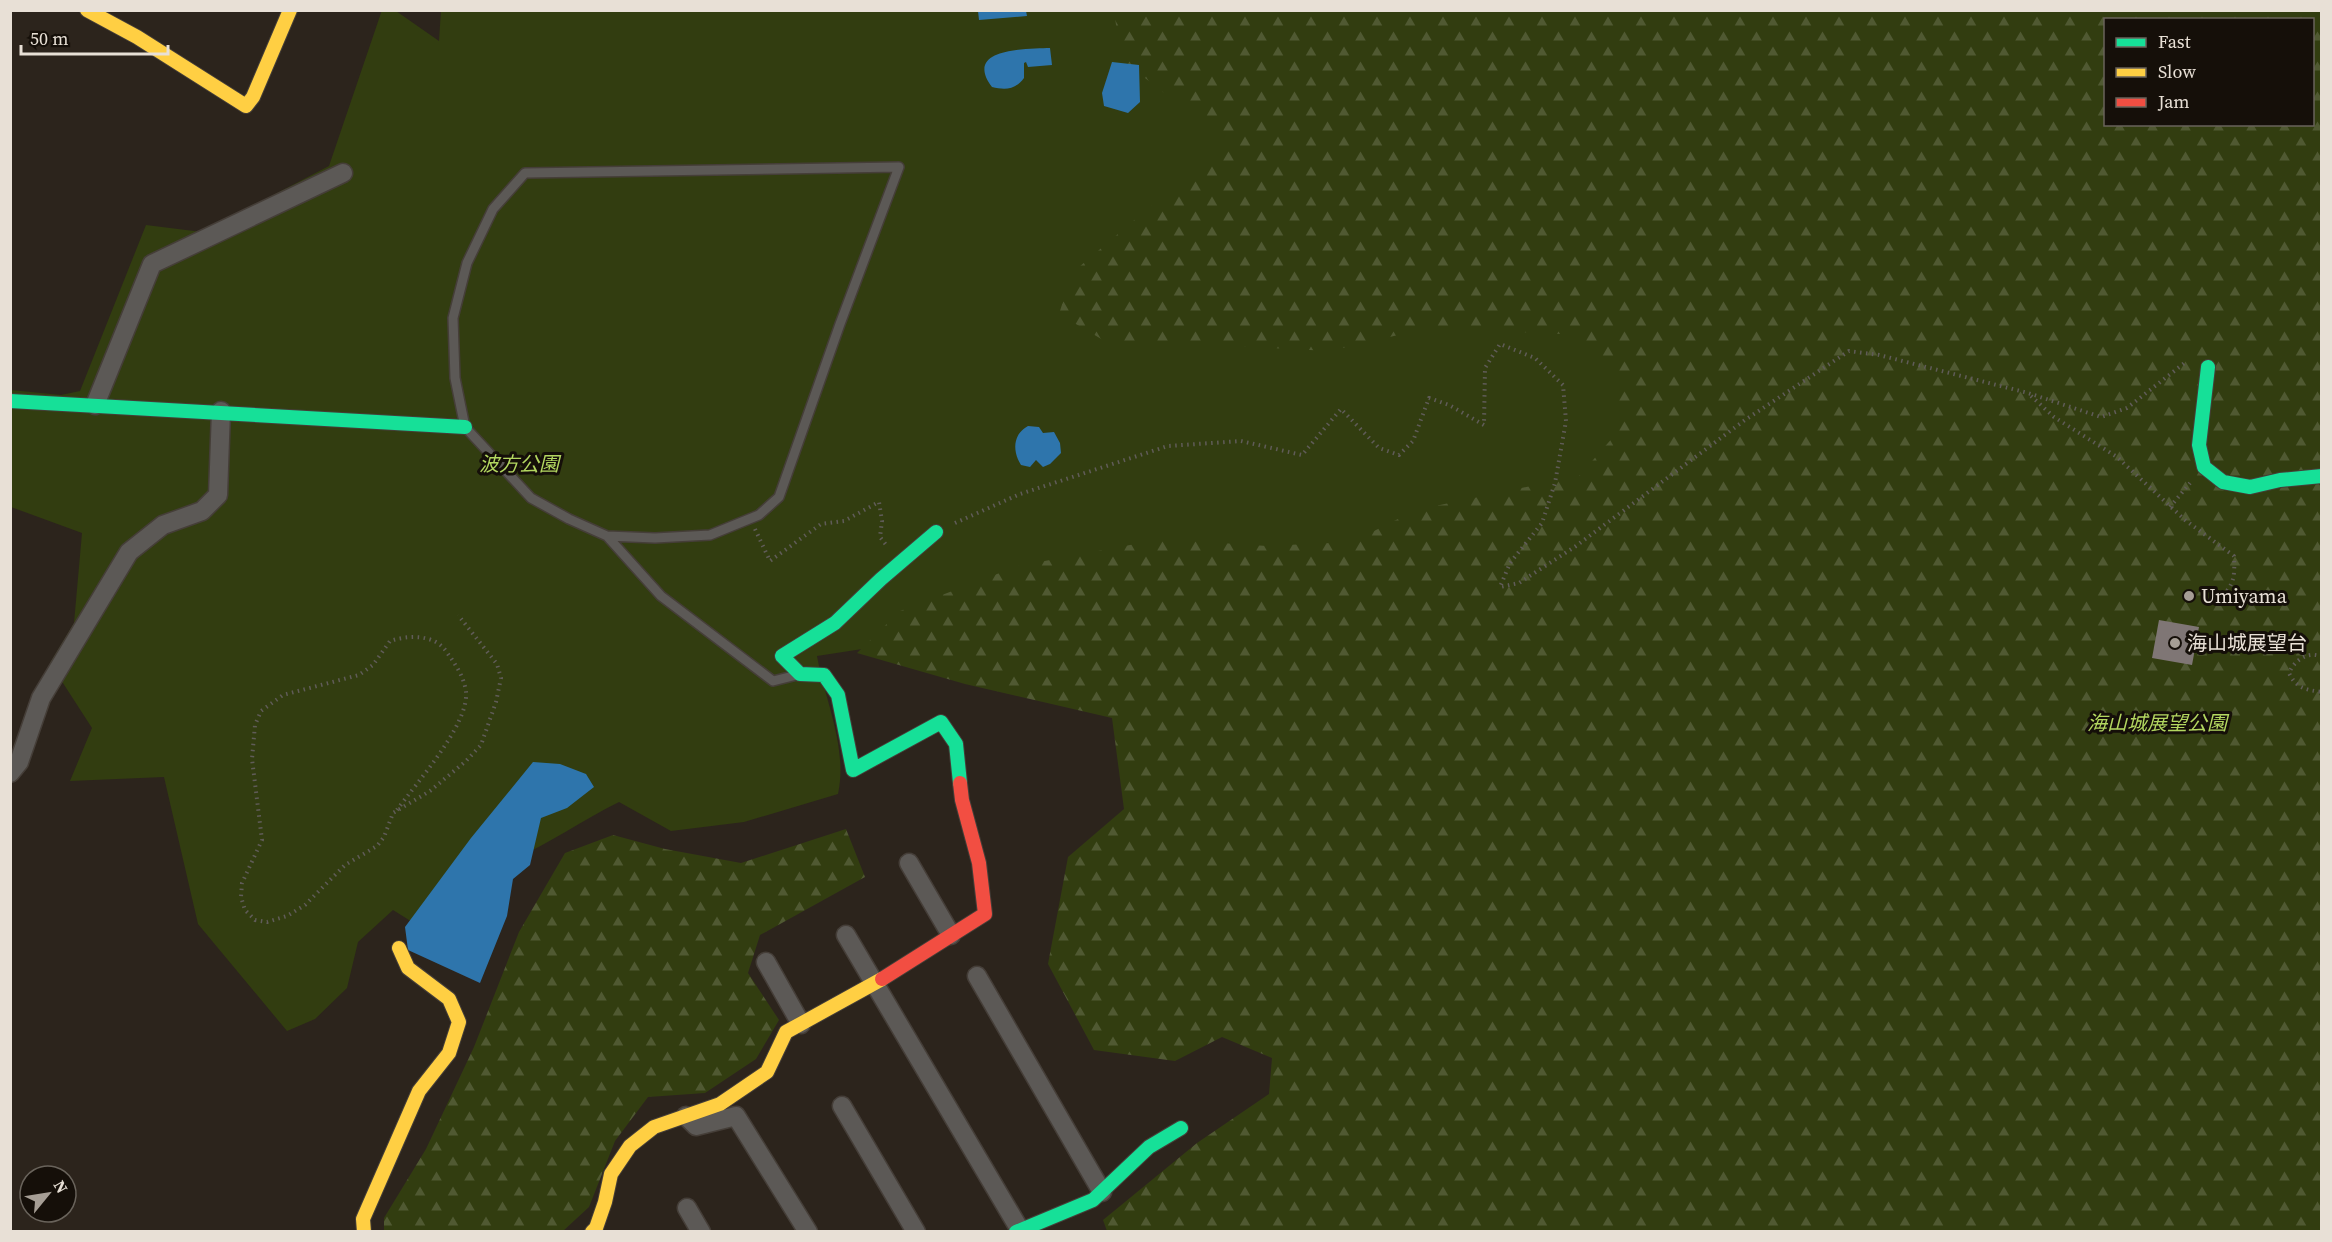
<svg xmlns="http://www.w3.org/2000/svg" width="2332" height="1242" font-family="'Source Serif 4','Noto Sans JP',serif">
	<defs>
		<pattern id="forest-firs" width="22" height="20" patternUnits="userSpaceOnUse" patternTransform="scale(1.5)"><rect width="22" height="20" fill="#323d10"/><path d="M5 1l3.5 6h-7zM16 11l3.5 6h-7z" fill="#505932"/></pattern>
	</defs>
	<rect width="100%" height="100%" fill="#2c241c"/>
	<path fill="#323d10" d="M382,10l14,1 43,30 2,-31 786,1 393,293 182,196 -649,104 -336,52c8,45 31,92 21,138l-94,28 -73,9 -52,-29c-37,18 -69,42 -108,58l-30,105 -88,-55 -35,32 -11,46 -32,31 -28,12 -89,-107 -34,-147 -94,4 22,-53 -42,-65 24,-40 8,-90 -71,-26v-117l50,5 19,-4 66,-166 56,7 127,-66z"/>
	<path fill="url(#forest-firs)" fill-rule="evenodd" d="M1114,11h1207v1220h-1214l-4,-11 94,-77 72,-49 3,-36 -50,-21 -47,24 -81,-11 -46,-86 20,-107 56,-48 -12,-91 -147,-34 -108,-31 43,-42 118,-45 144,-27 105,7 85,-4 64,-32 163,-34 36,-41 2,-46 -35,-54 -154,-7 -98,23 -227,-11 -44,-26 13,-41 154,-131 -105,-83zM2106,20h206v104h-206z
		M846,829l19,48 -105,58 -12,38 31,47 -23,39 -51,34 -57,4 -33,44 -26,66 -26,24h-179v-13l42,-69 48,-102 45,-115 46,-79 48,-18 52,14 76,14z"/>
	<path fill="#2e75ac" d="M978,11h48l1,5 -48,4z
		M1050,48l2,17 -24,2 -2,-5 -2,1v15c-9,12 -19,12 -32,9 -30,-40 37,-38 58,-39z
		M1112,62l27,3 1,37 -12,11 -24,-7 -2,-13z
		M1028,426l11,1 4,6 11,-1 6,11 1,10 -11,11 -7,3 -7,-7 -6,7 -9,-2c-9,-14 -8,-31 7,-39z
		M533,762l27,2 26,10 8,13 -27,21 -26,10 -11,47 -17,14 -6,37 -27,67 -72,-33 -3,-23 66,-89z"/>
	<path fill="#7f7675" d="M2159,620l40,7 -7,38 -40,-7z"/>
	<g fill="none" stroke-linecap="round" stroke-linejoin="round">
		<defs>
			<path id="lane" d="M899,167l-59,157 -61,173 -20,18 -49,20 -55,3 -48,-2 -38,-17 -38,-21 -66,-71 -10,-49 -2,-60 14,-55 26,-54 32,-36z
				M607,536l54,60 112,85 24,-6"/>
			<path id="street" d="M95,405l57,-141 191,-91
				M10,773l9,-11 22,-64 88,-146 34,-27 39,-14 16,-16 3,-84
				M909,863l42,72
				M846,935l174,295
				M766,962l35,62
				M977,976l125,216
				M842,1106l74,126
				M686,1116l10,10 40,-10 72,116
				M687,1208l14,24"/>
			<path id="fast" d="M2208,367l-9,78 5,22 19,15 27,5 30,-7 42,-4
				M10,401l455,26
				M936,532l-55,47 -46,44 -53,33 18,18 24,1 14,20 15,75 88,-48 15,22 4,39
				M1016,1232l77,-32 56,-53 32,-19"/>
			<path id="slow" d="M87,10l50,27 109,69 7,-9 37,-87
				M364,1232l-1,-13 56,-128 30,-38 10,-31 -10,-23 -41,-31 -9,-20
				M592,1232l4,-4 9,-26 6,-28 19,-28 24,-19 66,-23 47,-32 19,-40 96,-53"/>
			<path id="jam" d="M882,979l103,-65 -6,-51 -17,-63 -2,-17"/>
		</defs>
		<use href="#lane" stroke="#453e38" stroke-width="12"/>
		<use href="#street" stroke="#453e38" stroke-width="21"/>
		<use href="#fast" stroke="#453e38" stroke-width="16"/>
		<use href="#slow" stroke="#453e38" stroke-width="16"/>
		<use href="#jam" stroke="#453e38" stroke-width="16"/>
		<path stroke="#605c58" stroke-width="4" stroke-dasharray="1.5 4.5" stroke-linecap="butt" d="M2031,396l23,21 63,40 68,63 49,36c1,23 0,29 -17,46
			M2170,507l20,-24
			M955,523l65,-29 148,-48 73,-5 61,14 39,-46 38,39 20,7 14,-14 16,-43 20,7 35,20 1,-57 15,-24 35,14 28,27 3,36 -11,62 -13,40 -32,40 -10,24 19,-4 57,-37 169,-126 104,-69 30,4 149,38 73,24 26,-9 60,-47
			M755,529l15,32 51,-37 23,-3 35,-19 3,19 -2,16 7,9
			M2322,657c-14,-7 -28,4 -33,16 7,15 17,17 33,19
			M397,810c19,-27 72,-85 69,-118 -2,-16 -11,-28 -20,-41 -12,-17 -38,-16 -56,-10l-17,24 -14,10 -76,20 -22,16 -6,14 -3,34 10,81 -20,43 -1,14 4,13 10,10 12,2 20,-6 18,-11 40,-40 32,-19 7,-9 9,-24 37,-22 36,-30 15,-16 15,-43 5,-24 -4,-14 -39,-49"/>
		<use href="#lane" stroke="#5c5956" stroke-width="9"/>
		<use href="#street" stroke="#5c5956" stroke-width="18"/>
		<use href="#fast" stroke="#16e098" stroke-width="14"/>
		<use href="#slow" stroke="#ffcf43" stroke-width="14"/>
		<use href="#jam" stroke="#f24e42" stroke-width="14"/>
	</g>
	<g fill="#a69e95" stroke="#150f09" stroke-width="2">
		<circle cx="2189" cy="596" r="6"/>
		<circle cx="2175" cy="643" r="6"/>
	</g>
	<g text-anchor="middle" stroke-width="6" stroke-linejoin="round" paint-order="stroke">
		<g font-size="20" font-style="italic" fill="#b3d760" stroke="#150f09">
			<text x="519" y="471">波方公園</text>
			<text x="2157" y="730">海山城展望公園</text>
		</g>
		<g font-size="20" fill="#e8e0d6" stroke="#150f09" text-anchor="start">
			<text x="2201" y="603">Umiyama</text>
			<text x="2187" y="650">海山城展望台</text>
		</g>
	</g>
	<rect width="2332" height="1242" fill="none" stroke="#e8e0d6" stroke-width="24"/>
	<rect x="2104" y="18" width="210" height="108" fill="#150f09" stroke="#69635b" stroke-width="1.5"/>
	<rect x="2116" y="38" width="30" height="9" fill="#16e098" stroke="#69635b" stroke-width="1.5"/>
	<text x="2158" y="48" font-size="18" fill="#e8e0d6">Fast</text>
	<rect x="2116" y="68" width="30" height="9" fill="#ffcf43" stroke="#69635b" stroke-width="1.5"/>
	<text x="2158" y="78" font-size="18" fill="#e8e0d6">Slow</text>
	<rect x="2116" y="98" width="30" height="9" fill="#f24e42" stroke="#69635b" stroke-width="1.5"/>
	<text x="2158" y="108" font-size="18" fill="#e8e0d6">Jam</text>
	<g transform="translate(48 1194) rotate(60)"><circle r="28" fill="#150f09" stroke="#69635b" stroke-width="1.5"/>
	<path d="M0-4.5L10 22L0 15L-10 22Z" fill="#a69e95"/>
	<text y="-9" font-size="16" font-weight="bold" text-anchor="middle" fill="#e8e0d6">N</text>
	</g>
	<path d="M21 45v9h147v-9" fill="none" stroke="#e8e0d6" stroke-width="3"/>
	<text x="30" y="45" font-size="18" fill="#e8e0d6" stroke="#150f09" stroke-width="4.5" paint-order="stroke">50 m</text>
</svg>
